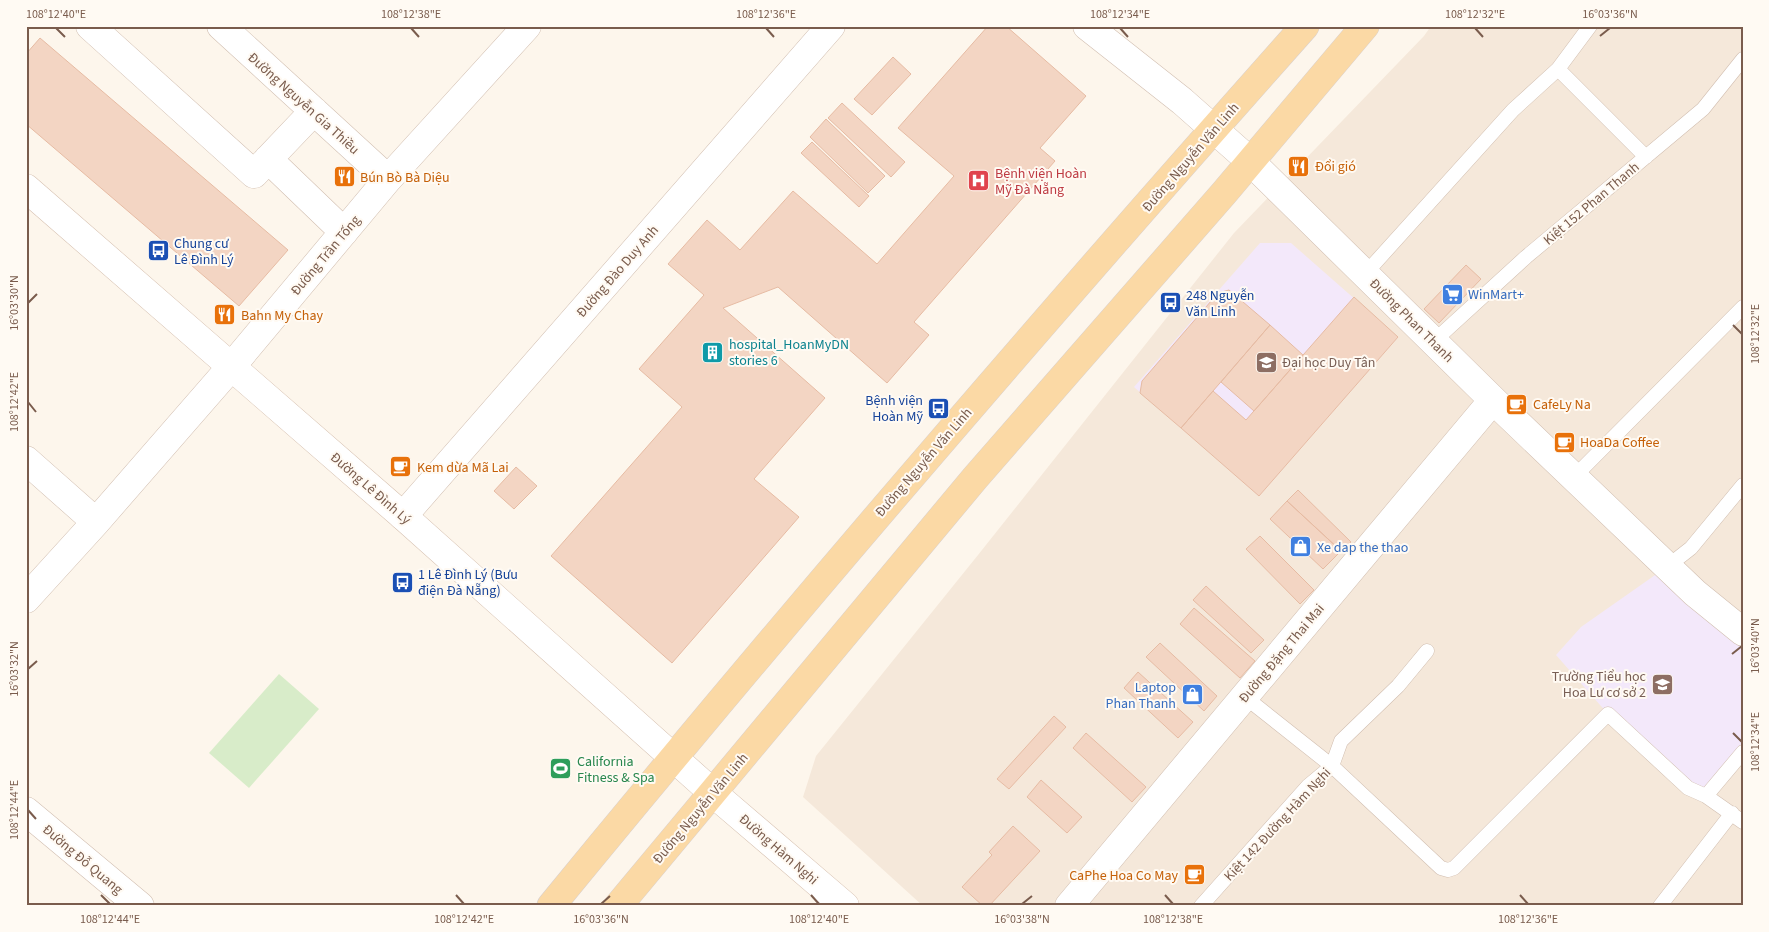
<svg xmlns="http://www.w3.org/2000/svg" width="1769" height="932" font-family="'Source Sans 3',sans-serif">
	<rect width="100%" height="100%" fill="#fdf6ec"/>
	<path fill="#f5e8da" d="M1431,26h312v880h-820l-120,-109 13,-41 162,-201 256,-322 190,-197z"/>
	<path fill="#f3e8fa" d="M1260,243h31l107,94 -139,159 -125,-109z
		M1668,566l75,66v120l-37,44 -98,-82 -52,-59 25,-28z"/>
	<path fill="#d8ecc9" d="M279,674l40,35 -70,79 -40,-35z"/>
	<path fill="#f3d5c3" stroke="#e6bba3" d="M988,26h18l80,70 -46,52 15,13 -141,161 15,13 -42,48 -109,-96 -55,21 102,90 -71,81 45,38 -127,146 -121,-107 131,-149 -43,-38 65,-74 -36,-31 39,-44 33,30 53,-59 84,73 77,-88 -56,-48z
		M40,38l248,212 -49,56 -213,-182v-70z
		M893,57l18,17 -39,41 -18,-16z
		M842,103l63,59 -14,15 -63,-59z
		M826,119l59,57 -17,17 -58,-56z
		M812,142l57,54 -10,11 -58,-54z
		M1466,265l15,14 -42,44 -15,-14z
		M1229,290l41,35 -89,103 -41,-35 2,-12 76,-88z
		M1354,297l44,40 -139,159 -78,-68 32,-37 33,29z
		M1270,325l33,30 -49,56 -33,-29z
		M516,467l21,19 -23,23 -20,-18z
		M1298,490l53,52 -10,9 -54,-50z
		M1287,501l54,50 -18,18 -53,-50z
		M1260,536l54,54 -14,14 -54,-55z
		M1206,586l58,54 -13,13 -58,-53z
		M1194,608l61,53 -15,17 -60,-54z
		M1160,643l57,53 -13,15 -58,-54z
		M1138,672l55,50 -15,16 -54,-50z
		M1054,716l12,11 -57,62 -12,-10z
		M1086,733l60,54 -14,15 -59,-54z
		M1041,780l41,37 -15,16 -40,-36z
		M1013,826l27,25 -51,55h-6l-21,-19 30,-32 -3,-3z"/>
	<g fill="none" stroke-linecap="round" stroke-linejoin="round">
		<defs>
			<path id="service" d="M1558,69l32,-43
				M1365,274l148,-164 45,-41 88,88
				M1433,342l93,-85 177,-148 40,-50
				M1575,476l168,-169
				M1668,566l23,-18 52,-63
				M1245,697l87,69 109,102 7,2 6,-2 154,-154 80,74 18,8 37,26
				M1706,796l37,-44
				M1201,906l107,-120 24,-20 9,-25 57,-55 29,-35
				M1660,906l72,-93"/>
			<path id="minor" d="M90,26l164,148 60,-63
				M221,26l167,153
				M1087,26l95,75 69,61 242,238 202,193 48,39
				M268,159l76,73
				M26,460l70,62
				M403,516l428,-490
				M26,599l70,-77 135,-155 157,-188 139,-153
				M26,811l114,95
				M1069,906l424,-506"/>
			<path id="secondary" d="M26,188l377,328 310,277 132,113"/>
			<path id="primary" d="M551,906c245,-299 497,-591 754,-880
				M618,906l357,-428 249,-285 141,-167"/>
		</defs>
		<use href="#service" stroke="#d1beb0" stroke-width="15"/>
		<use href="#minor" stroke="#d1beb0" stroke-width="29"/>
		<use href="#secondary" stroke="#d6c0b0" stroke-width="29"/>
		<use href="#primary" stroke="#dad1cd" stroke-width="29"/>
		<use href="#service" stroke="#fff" stroke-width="14"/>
		<use href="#minor" stroke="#fff" stroke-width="28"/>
		<use href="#secondary" stroke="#fff" stroke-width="28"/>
		<use href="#primary" stroke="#fbd9a5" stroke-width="28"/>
	</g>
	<path fill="none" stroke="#7a5c4d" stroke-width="2" d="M56,28l9,9M411,28l8,9M766,28l8,9M1120,28l8,9M1475,28l8,9M1600,36l10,-8M28,303l9,-9M1733,325l9,9M28,402l8,10M1732,654l10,-8M28,669l9,-8M1733,733l9,9M28,810l8,9M101,895l9,9M456,895l8,9M811,895l8,9M1165,895l8,9M1520,895l8,9M601,904l9,-8M1022,904l10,-8"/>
	<defs>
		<symbol id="restaurant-square" viewBox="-11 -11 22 22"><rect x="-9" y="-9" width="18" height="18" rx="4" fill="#e8710a" stroke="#fffaf3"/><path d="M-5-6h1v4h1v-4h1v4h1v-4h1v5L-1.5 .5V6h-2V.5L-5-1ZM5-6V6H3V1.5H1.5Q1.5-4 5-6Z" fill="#fff"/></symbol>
		<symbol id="hospital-square" viewBox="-11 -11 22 22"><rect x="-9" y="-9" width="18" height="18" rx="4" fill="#e0444e" stroke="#fffaf3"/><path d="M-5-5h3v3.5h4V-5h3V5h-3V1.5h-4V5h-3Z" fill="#fff"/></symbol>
		<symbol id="bus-square" viewBox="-11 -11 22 22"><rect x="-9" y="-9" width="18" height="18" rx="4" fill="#1a4fb4" stroke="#fffaf3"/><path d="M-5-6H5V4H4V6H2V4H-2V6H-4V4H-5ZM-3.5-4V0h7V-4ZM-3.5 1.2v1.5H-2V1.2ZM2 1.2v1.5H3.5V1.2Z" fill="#fff"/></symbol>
		<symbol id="supermarket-square" viewBox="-11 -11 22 22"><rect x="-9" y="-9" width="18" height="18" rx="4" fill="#3f7fe0" stroke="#fffaf3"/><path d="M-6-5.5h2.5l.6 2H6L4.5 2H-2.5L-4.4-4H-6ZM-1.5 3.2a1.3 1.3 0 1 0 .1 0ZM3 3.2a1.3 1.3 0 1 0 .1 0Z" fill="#fff"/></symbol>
		<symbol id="building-square" viewBox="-11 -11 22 22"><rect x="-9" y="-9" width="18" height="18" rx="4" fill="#0f9aa8" stroke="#fffaf3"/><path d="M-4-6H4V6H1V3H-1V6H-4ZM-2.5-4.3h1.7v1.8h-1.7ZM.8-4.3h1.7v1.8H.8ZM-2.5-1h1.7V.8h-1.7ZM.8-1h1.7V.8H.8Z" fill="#fff"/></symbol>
		<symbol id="university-square" viewBox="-11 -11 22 22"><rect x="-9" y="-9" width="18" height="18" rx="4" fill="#8d6e63" stroke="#fffaf3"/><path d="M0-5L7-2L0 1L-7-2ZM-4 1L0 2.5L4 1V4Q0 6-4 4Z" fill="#fff"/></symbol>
		<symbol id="cafe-square" viewBox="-11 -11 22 22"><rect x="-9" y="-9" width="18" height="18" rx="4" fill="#e8710a" stroke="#fffaf3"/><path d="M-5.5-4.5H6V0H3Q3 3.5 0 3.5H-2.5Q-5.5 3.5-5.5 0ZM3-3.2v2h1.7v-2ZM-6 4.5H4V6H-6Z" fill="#fff"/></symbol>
		<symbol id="shop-square" viewBox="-11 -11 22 22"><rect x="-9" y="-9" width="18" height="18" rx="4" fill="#3f7fe0" stroke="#fffaf3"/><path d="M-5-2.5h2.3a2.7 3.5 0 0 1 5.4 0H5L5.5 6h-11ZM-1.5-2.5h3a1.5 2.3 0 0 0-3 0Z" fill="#fff"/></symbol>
		<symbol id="school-square" viewBox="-11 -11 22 22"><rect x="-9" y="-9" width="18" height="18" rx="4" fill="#8d6e63" stroke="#fffaf3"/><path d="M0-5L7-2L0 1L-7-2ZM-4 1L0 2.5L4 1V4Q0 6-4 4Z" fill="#fff"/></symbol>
		<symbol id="stadium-square" viewBox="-11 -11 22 22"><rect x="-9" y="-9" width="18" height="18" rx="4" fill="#2e9e5b" stroke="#fffaf3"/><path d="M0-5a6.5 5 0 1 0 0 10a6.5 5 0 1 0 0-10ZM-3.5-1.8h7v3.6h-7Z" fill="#fff"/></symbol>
	</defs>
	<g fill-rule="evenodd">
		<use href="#restaurant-square" x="1286" y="154" width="25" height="25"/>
		<use href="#restaurant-square" x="332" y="164" width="25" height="25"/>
		<use href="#hospital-square" x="966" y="168" width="25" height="25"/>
		<use href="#bus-square" x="146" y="238" width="25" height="25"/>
		<use href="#supermarket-square" x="1440" y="282" width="25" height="25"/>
		<use href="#bus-square" x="1158" y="290" width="25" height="25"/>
		<use href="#restaurant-square" x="212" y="302" width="25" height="25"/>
		<use href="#building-square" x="700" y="340" width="25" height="25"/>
		<use href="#university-square" x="1254" y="350" width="25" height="25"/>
		<use href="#cafe-square" x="1504" y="392" width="25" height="25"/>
		<use href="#bus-square" x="926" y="396" width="25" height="25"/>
		<use href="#cafe-square" x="1552" y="430" width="25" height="25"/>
		<use href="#cafe-square" x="388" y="454" width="25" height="25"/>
		<use href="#shop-square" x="1288" y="534" width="25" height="25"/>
		<use href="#bus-square" x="390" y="570" width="25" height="25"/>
		<use href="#school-square" x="1650" y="672" width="25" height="25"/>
		<use href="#shop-square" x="1180" y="682" width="25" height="25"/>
		<use href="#stadium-square" x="548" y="756" width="25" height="25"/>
		<use href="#cafe-square" x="1182" y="862" width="25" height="25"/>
	</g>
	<g text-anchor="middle" stroke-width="4" stroke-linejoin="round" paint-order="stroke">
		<g font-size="14" fill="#7a5c4d" stroke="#fffaf3">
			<text transform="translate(304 103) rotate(42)" y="5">Đường Nguyễn Gia Thiều</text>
			<text transform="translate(1190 157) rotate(-49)" y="5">Đường Nguyễn Văn Linh</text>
			<text transform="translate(1591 203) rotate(-40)" y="5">Kiệt 152 Phan Thanh</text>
			<text transform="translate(325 255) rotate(-50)" y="5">Đường Trần Tống</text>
			<text transform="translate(617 271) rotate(-49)" y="5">Đường Đào Duy Anh</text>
			<text transform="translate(1412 320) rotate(45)" y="5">Đường Phan Thanh</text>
			<text transform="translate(923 462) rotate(-49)" y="5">Đường Nguyễn Văn Linh</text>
			<text transform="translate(371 488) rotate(41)" y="5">Đường Lê Đình Lý</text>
			<text transform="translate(1281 653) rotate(-50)" y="5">Đường Đặng Thai Mai</text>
			<text transform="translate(700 808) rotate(-50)" y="5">Đường Nguyễn Văn Linh</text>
			<text transform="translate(1277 824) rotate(-47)" y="5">Kiệt 142 Đường Hàm Nghi</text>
			<text transform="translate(779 849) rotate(41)" y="5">Đường Hàm Nghi</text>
			<text transform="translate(83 859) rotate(40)" y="5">Đường Đỗ Quang</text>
		</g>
		<g font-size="14" fill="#c56008" stroke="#fffaf3" text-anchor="start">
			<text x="1315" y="171">Đổi gió</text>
			<text x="360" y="182">Bún Bò Bà Diệu</text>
			<text x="241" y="320">Bahn My Chay</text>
			<text x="1533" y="409">CafeLy Na</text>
			<text x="1580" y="447">HoaDa Coffee</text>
			<text x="417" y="472">Kem dừa Mã Lai</text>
			<text x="1178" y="880" text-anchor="end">CaPhe Hoa Co May</text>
		</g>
		<g font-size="14" fill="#be3a42" stroke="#fffaf3" text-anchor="start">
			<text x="995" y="178">Bệnh viện Hoàn<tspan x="995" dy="16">Mỹ Đà Nẵng</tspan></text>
		</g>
		<g font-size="14" fill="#164399" stroke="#fffaf3" text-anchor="start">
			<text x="174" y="248">Chung cư<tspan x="174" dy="16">Lê Đình Lý</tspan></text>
			<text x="1186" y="300">248 Nguyễn<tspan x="1186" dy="16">Văn Linh</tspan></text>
			<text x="923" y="405" text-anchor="end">Bệnh viện<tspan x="923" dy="16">Hoàn Mỹ</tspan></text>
			<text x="418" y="579">1 Lê Đình Lý (Bưu<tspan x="418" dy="16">điện Đà Nẵng)</tspan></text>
		</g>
		<g font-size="14" fill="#366cbe" stroke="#fffaf3" text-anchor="start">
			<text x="1468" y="299">WinMart+</text>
			<text x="1317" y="552">Xe dap the thao</text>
			<text x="1176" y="692" text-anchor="end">Laptop<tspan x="1176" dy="16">Phan Thanh</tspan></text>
		</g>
		<g font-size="14" fill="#0d838f" stroke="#fffaf3" text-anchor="start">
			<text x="729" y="349">hospital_HoanMyDN<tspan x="729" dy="16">stories 6</tspan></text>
		</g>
		<g font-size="14" fill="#785e54" stroke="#fffaf3" text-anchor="start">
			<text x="1282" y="367">Đại học Duy Tân</text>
			<text x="1646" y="681" text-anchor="end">Trường Tiểu học<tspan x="1646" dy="16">Hoa Lư cơ sở 2</tspan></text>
		</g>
		<g font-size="14" fill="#27864d" stroke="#fffaf3" text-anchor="start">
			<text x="577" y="766">California<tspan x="577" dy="16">Fitness &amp; Spa</tspan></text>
		</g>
	</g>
	<rect width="1769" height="932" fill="none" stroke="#fffaf3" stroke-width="55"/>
	<rect x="28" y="28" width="1714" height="876" fill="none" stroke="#7a5c4d" stroke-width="2"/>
	<g font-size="12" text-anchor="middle" fill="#7a5c4d">
		<text x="56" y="18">108°12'40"E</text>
		<text x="411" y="18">108°12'38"E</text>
		<text x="766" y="18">108°12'36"E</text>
		<text x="1120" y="18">108°12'34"E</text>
		<text x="1475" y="18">108°12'32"E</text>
		<text x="1610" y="18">16°03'36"N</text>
		<text transform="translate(14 303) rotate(-90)" y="4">16°03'30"N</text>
		<text transform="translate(1755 334) rotate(-90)" y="4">108°12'32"E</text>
		<text transform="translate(14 402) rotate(-90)" y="4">108°12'42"E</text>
		<text transform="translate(1755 646) rotate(-90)" y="4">16°03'40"N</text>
		<text transform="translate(14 669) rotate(-90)" y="4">16°03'32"N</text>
		<text transform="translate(1755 742) rotate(-90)" y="4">108°12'34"E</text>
		<text transform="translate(14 810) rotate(-90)" y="4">108°12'44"E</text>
		<text x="110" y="923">108°12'44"E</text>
		<text x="464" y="923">108°12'42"E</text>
		<text x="601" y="923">16°03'36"N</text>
		<text x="819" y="923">108°12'40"E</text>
		<text x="1022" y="923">16°03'38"N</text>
		<text x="1173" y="923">108°12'38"E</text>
		<text x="1528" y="923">108°12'36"E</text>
	</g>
</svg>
